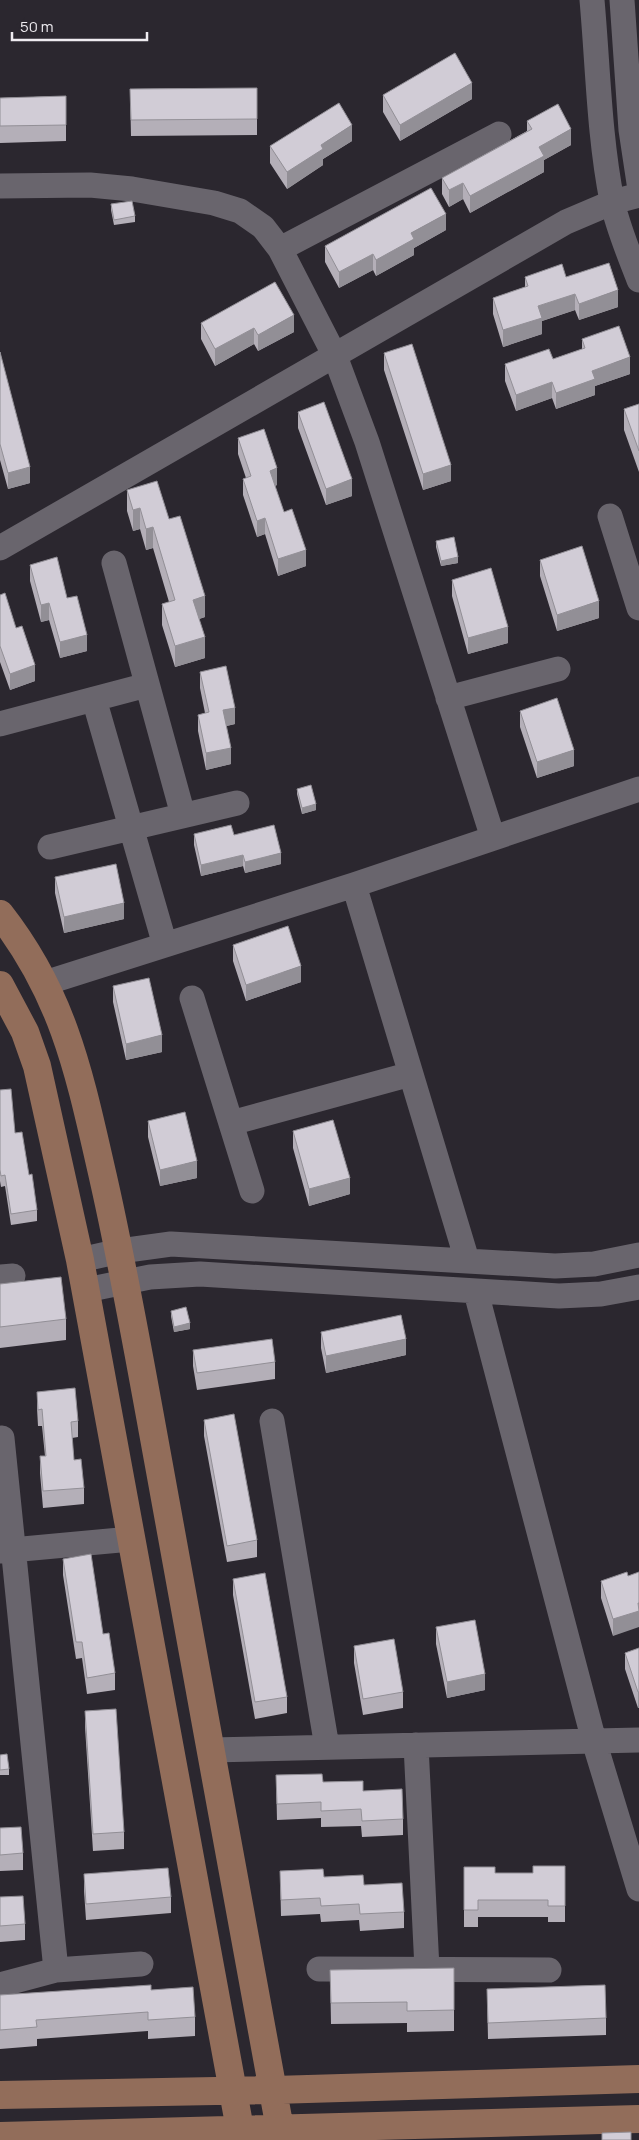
<svg xmlns="http://www.w3.org/2000/svg" width="639" height="2140" font-family="Manrope,sans-serif">
	<rect width="100%" height="100%" fill="#2b272f"/>
	<g fill="none" stroke-linecap="round" stroke-linejoin="round">
		<path stroke="#69656d" stroke-width="25" d="M592,0c6,67 7,135 20,201 6,27 17,53 27,79
			M622,0l9,130 8,53
			M0,186l90,-1 42,4 82,14 26,8 23,16 17,22 55,107 32,86 126,396
			M280,249l219,-115
			M610,516l29,92
			M0,548l566,-326 47,-20 26,-7
			M114,563l69,252
			M448,698l110,-29
			M94,699l71,246
			M0,724l147,-39
			M50,847l187,-44
			M354,885l113,375
			M45,983l309,-98 285,-96
			M192,998l60,193
			M231,1123l180,-49
			M80,1260l40,-9 51,-7 384,22 39,-2 45,-9
			M0,1277l13,-1
			M86,1290l64,-13 50,-3 359,22 42,-2 38,-7
			M476,1292l118,449 45,148
			M272,1421l55,326
			M2,1438l54,532
			M0,1551l131,-12
			M416,1745l11,224
			M211,1750l428,-10
			M319,1969l230,1
			M0,1985l56,-15 85,-6"/>
		<path stroke="#926d5a" stroke-width="28" d="M0,914c65,83 80,163 103,263 22,97 39,196 57,294 41,223 80,446 122,669
			M0,985l25,47 12,34 43,194 162,880
			M0,2095l274,-5 365,-11
			M0,2136l639,-17"/>
	</g>
	<path fill="#b4afb8" d="M257,88v47l-126,1 -1,-47z
		M383,95l89,4 -72,42 -17,-29z
		M66,96v45l-66,2v-45z
		M527,121l44,24 -27,15v12l-74,41 -7,-14 -14,8 -7,-13v-16l85,-47z
		M352,141l-29,18v6l-36,24 -17,-26v-17z
		M111,204l24,12v6l-21,3 -3,-15z
		M446,230l-32,18v7l-38,21 -3,-6 -34,18 -14,-26v-16z
		M525,277h41l52,30 -39,13 -4,-10 -33,11v13l-39,13 -10,-33v-16l32,-11z
		M201,323l93,9 -36,19 -4,-7 -39,22 -14,-27z
		M582,339l48,35 -35,12v9l-39,14 -4,-11 -36,13 -11,-30v-17l48,-5 29,-10z
		M0,352l30,131 -22,6 -8,-29z
		M384,353l67,128 -28,9 -39,-120z
		M639,404v68l-15,-42v-21z
		M298,412l54,84 -26,9 -28,-77z
		M238,438l39,47 -2,1 9,26 22,54 -28,10 -13,-42 -8,3 -14,-42v-16l3,-1 -8,-24z
		M127,490l42,29 36,98 -6,2 6,39 -30,9 -13,-42v-21l7,-2 -16,-54 -7,2 -6,-21 -7,2 -6,-20z
		M436,541l22,22 -17,3 -5,-19z
		M540,560l59,58 -42,13 -17,-55z
		M30,565l57,86 -27,7 -11,-38 -8,2 -11,-41z
		M452,580l56,63 -40,11 -16,-58z
		M0,595l16,33 19,53 -25,9 -10,-28z
		M200,672l35,52 -9,2 5,38 -25,6 -8,-39v-16l7,-2 -5,-25z
		M520,711l54,55 -37,12 -17,-51z
		M297,789l19,21 -14,4 -5,-20z
		M194,834l40,1 47,29 -36,9 -2,-7 -42,10 -7,-31z
		M55,877l69,42 -60,14 -9,-40z
		M233,945l68,37 -55,19 -13,-40z
		M113,986l49,66 -36,8 -13,-58z
		M0,1090l29,85 8,35v11l-26,4 -6,-39 -4,1 -1,-6z
		M148,1121l49,57 -37,8 -12,-49z
		M293,1131l57,63 -41,12 -16,-58z
		M0,1284l66,35v21l-66,8z
		M171,1311l19,18 -16,3 -3,-16z
		M321,1332l85,23 -80,18 -5,-25z
		M193,1350l82,12v17l-78,11 -4,-24z
		M37,1392l41,29v16l-6,1 2,22 10,28v16l-41,4 -3,-35v-17h5l-3,-30h-4l-1,-18z
		M204,1420l53,120v17l-30,5 -23,-126z
		M63,1559l52,114v17l-28,4 -5,-36 -6,1 -13,-84z
		M628,1576l-15,60 -12,-38v-17z
		M233,1579l54,118v16l-32,6 -22,-124z
		M436,1627l49,63 -38,8 -11,-54z
		M354,1646l49,46v16l-40,7 -9,-52z
		M639,1648l-1,60 -13,-39v-16z
		M85,1711l39,121v17l-31,2 -8,-124z
		M0,1755l9,14v6h-9z
		M276,1775l47,7 40,9 40,28v16l-41,2 -1,-11 -40,1v-9l-44,2z
		M0,1828l23,25v17l-23,1z
		M565,1866v56h-17v-5h-70v10h-14v-60l31,6h38z
		M280,1871l44,6 40,8 40,27v16l-44,3 -1,-11 -38,2 -1,-8 -39,2z
		M84,1874l87,23v16l-85,7 -2,-29z
		M0,1897l25,27v16l-25,2z
		M454,1968v63l-47,1v-9l-76,1 -1,-54z
		M487,1989l119,29v17l-118,4z
		M151,1990l44,27v19l-47,3v-8l-111,8v7l-37,3v-54z"/>
	<path fill="#928f96" d="M472,83v16l-72,42v-16z
		M352,125v16l-29,18v6l-36,24v-17l34,-27z
		M571,129v16l-27,15v12l-74,41v-17l69,-49z
		M463,183v16l-14,8v-17z
		M446,214v16l-32,18v7l-38,21v-16l35,-27z
		M373,254v16l-34,18v-16z
		M618,290v17l-39,13v-16z
		M575,294v16l-33,11v13l-39,13v-17l35,-24z
		M294,315v17l-36,19v-16z
		M254,328v16l-39,22v-17z
		M630,357v17l-35,12v9l-39,14v-16l36,-22z
		M552,382v16l-36,13v-16z
		M451,465v16l-28,9v-16z
		M30,467v16l-22,6v-16z
		M277,468v17l-7,2v-16z
		M352,479v17l-26,9v-16z
		M140,508v21l-7,2v-21z
		M265,518v16l-8,3v-16z
		M153,527v21l-7,2v-21z
		M306,550v16l-28,10v-17z
		M458,557v6l-17,3v-5z
		M205,596v21l-12,4v-21z
		M599,601v17l-42,13v-16z
		M49,603v17l-8,2v-17z
		M508,627v16l-40,11v-16z
		M87,635v16l-27,7v-16z
		M205,637v21l-30,9v-21z
		M35,665v16l-25,9v-16z
		M235,708v16l-12,3v-17z
		M231,748v16l-25,6v-17z
		M574,750v16l-37,12v-16z
		M316,804v6l-14,4v-6z
		M281,853v11l-36,9v-11z
		M243,855v11l-42,10v-11z
		M124,903v16l-60,14v-16z
		M301,966v16l-55,19v-16z
		M162,1035v17l-36,8v-16z
		M197,1161v17l-37,8v-16z
		M350,1178v16l-41,12v-17z
		M190,1323v6l-16,3v-5z
		M406,1339v16l-80,18v-17z
		M638,1603h1v24l-26,9v-17z
		M485,1674v16l-38,8v-16z
		M638,1692h1v16h-1z"/>
	<path fill="#d1ccd6" stroke="#928f96" d="M455,53l17,30 -72,42 -17,-30z
		M257,88v31l-126,1 -1,-31z
		M66,96v29l-66,1v-28z
		M339,103l13,22 -31,20 2,4 -36,23 -17,-26z
		M558,104l13,25 -32,18 5,9 -74,40 -7,-13 -14,7 -7,-12 90,-49 -5,-8z
		M431,188l15,26 -35,19 3,6 -38,21 -3,-6 -34,18 -14,-26z
		M132,201l3,15 -21,4 -3,-16z
		M609,263l9,27 -39,14 -4,-10 -37,12 4,12 -39,12 -10,-32 35,-12 -3,-9 37,-13 4,13z
		M275,282l19,33 -36,20 -4,-7 -39,21 -14,-26z
		M619,326l11,31 -38,14 3,8 -39,14 -4,-11 -36,13 -11,-31 44,-15 4,10 32,-11 -3,-9z
		M412,344l39,121 -28,9 -39,-121z
		M0,352l30,115 -22,6 -8,-29z
		M324,402l28,77 -26,10 -28,-77z
		M639,404v47l-15,-42z
		M264,429l13,39 -7,3 14,41 8,-3 14,41 -28,9 -13,-41 -8,3 -14,-42 8,-3 -13,-38z
		M157,481l12,38 11,-3 25,80 -12,4 12,37 -30,9 -13,-42 13,-4 -22,-73 -7,2 -6,-21 -7,2 -6,-20z
		M454,537l4,20 -17,4 -5,-20z
		M582,546l17,55 -42,14 -17,-55z
		M57,557l10,41 10,-2 10,39 -27,7 -11,-39 -8,2 -11,-40z
		M491,568l17,59 -40,11 -16,-58z
		M5,593l11,35 6,-2 13,39 -25,9 -10,-28v-51z
		M226,666l9,42 -12,2 8,38 -25,5 -8,-38 11,-3 -9,-40z
		M557,698l17,52 -37,12 -17,-51z
		M311,785l5,19 -14,4 -5,-19z
		M231,825l3,10 40,-10 7,28 -36,9 -2,-7 -42,10 -7,-31z
		M116,864l8,39 -60,14 -9,-40z
		M288,926l13,40 -55,19 -13,-40z
		M149,978l13,57 -36,9 -13,-58z
		M11,1089l4,44 7,-1 7,43 3,-1 5,36 -26,4 -6,-39 -4,1 -1,-6v-80z
		M185,1112l12,49 -37,9 -12,-49z
		M333,1120l17,58 -41,11 -16,-58z
		M61,1277l5,42 -66,8v-43z
		M186,1307l4,16 -16,4 -3,-16z
		M401,1315l5,24 -80,17 -5,-24z
		M272,1339l3,23 -78,11 -4,-23z
		M75,1388l3,33 -7,1 3,38 7,-1 3,29 -41,3 -3,-35h6l-4,-47 -4,1 -1,-18z
		M234,1414l23,126 -30,6 -23,-126z
		M91,1554l12,80 6,-1 6,40 -28,5 -5,-36h-6l-13,-83z
		M627,1572l1,4 11,-4v31h-1l1,8 -26,8 -12,-38z
		M265,1573l22,124 -32,5 -22,-123z
		M475,1620l10,54 -38,8 -11,-55z
		M394,1639l9,53 -40,7 -9,-53z
		M639,1648v44h-1l-13,-39z
		M116,1709l8,123 -31,2 -8,-123z
		M7,1754l2,15 -9,1v-15z
		M322,1774l1,8 40,-1v10l39,-2 1,30 -41,2 -1,-12 -40,2v-9l-44,2 -1,-29z
		M21,1827l2,26 -23,2v-27z
		M533,1866h32v40h-17v-6h-70v10h-14v-43h31v6h38z
		M168,1868l3,29 -85,7 -2,-30z
		M323,1869l1,8 39,-2 1,10 38,-2 2,29 -44,2 -1,-10 -38,2 -1,-8 -39,2 -1,-29z
		M23,1896l2,28 -25,2v-29z
		M454,1968v42l-47,1v-9l-76,1 -1,-33z
		M151,1985v5l42,-3 2,30 -47,3v-8l-112,8 1,7 -37,3v-35z
		M605,1985l1,33 -118,5 -1,-34z
		M631,2132v8h-29v-7z"/>
	<path d="M12 32v8h135v-8" fill="none" stroke="#efecf1" stroke-width="2.5"/>
	<text x="20" y="32" font-size="15" fill="#efecf1" stroke="#2b272f" stroke-width="4" paint-order="stroke">50 m</text>
</svg>
